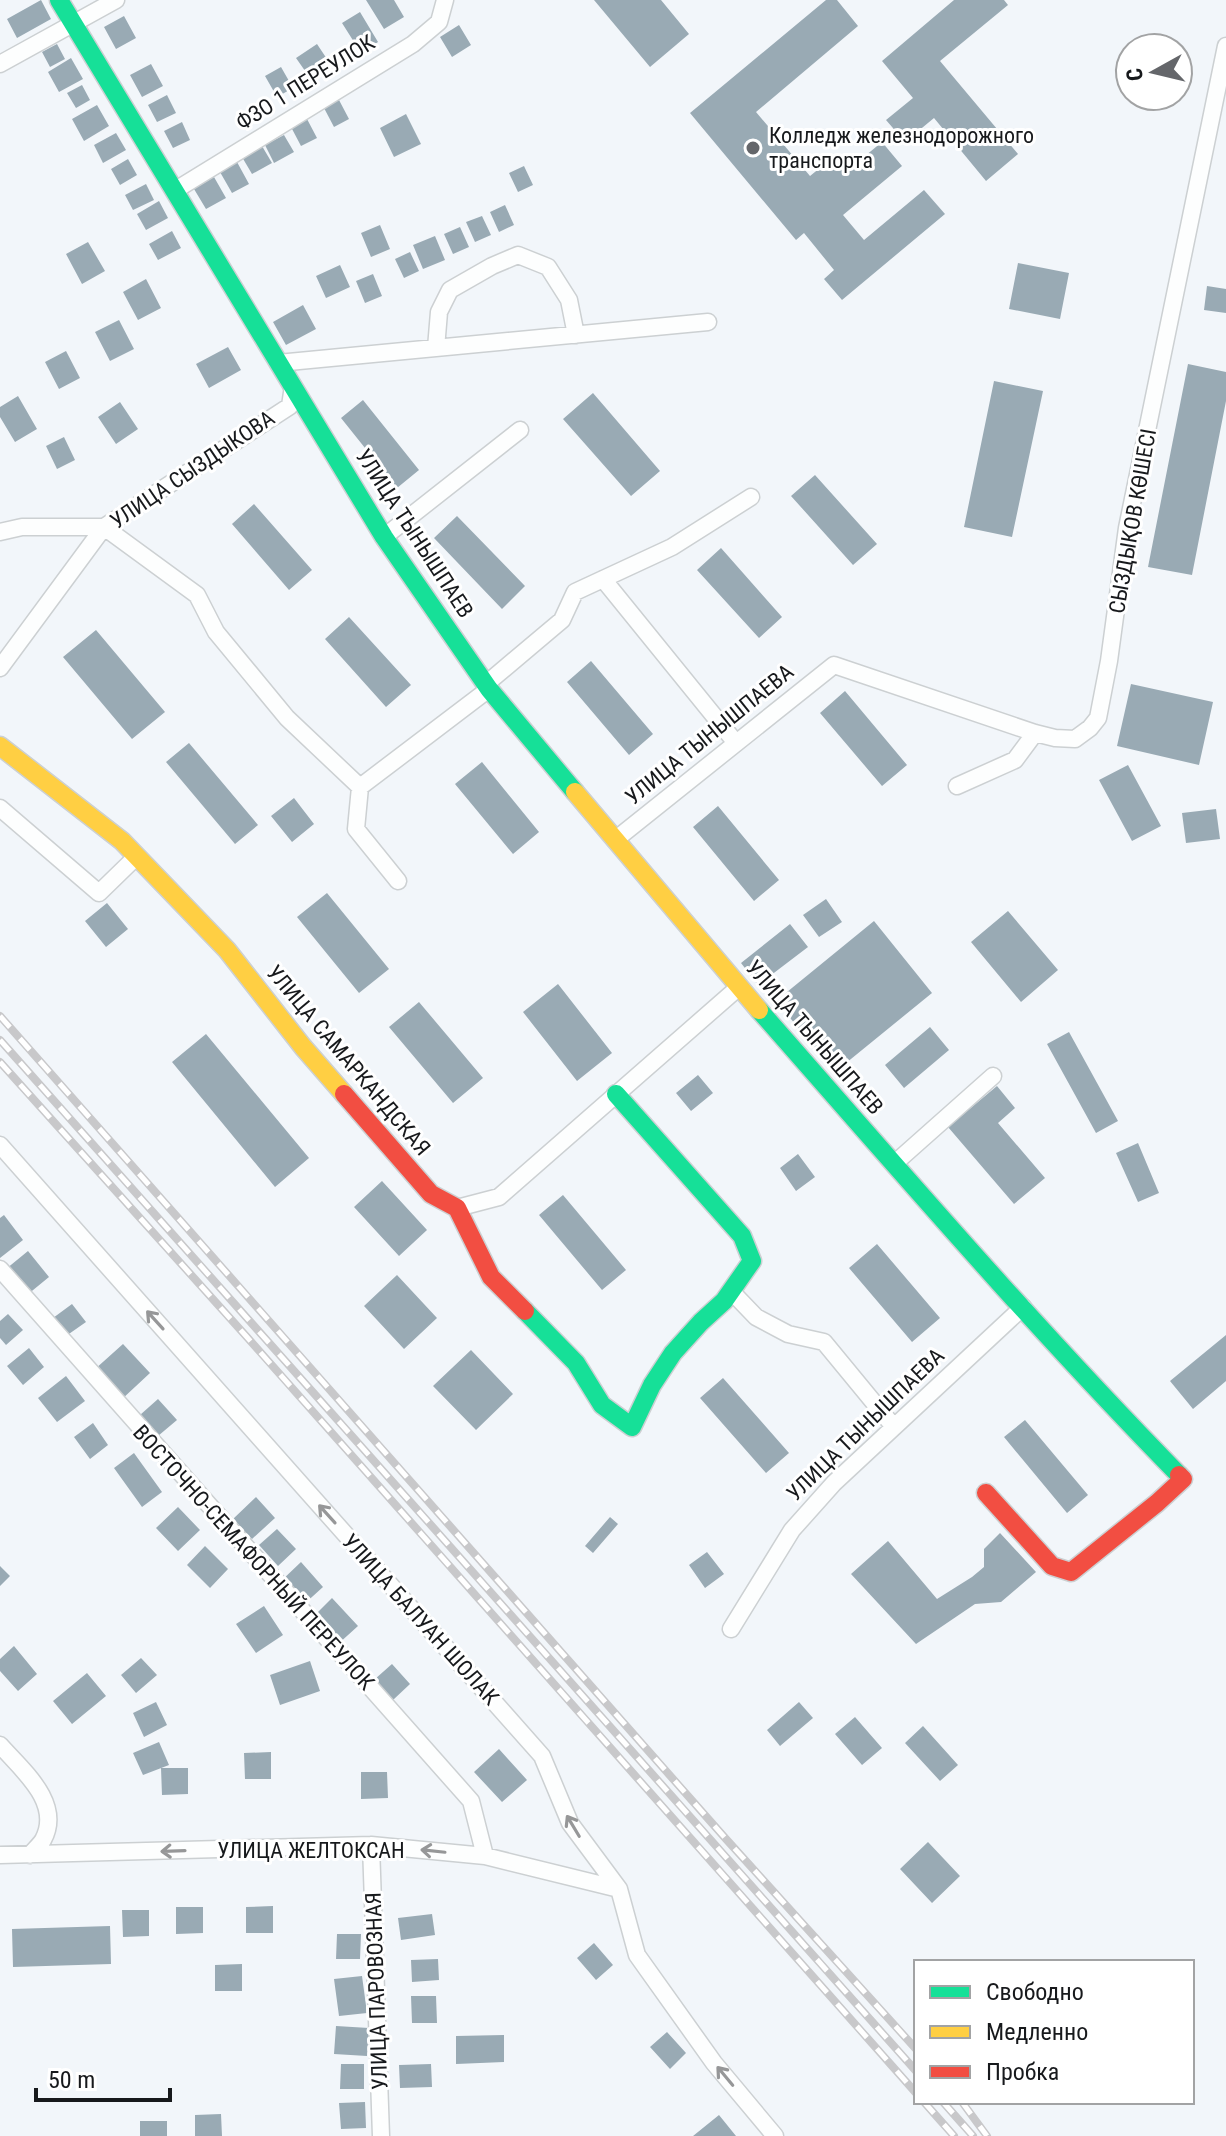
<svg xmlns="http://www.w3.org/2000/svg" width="1226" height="2136" font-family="'Roboto Condensed',sans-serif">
	<rect width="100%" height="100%" fill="#f2f6fa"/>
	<path fill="#99aab4" d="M41,0l10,19 -34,19 -10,-19z
		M366,0h28l10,17 -20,12z
		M594,0h67l28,34 -39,33z
		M826,0h11l21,26 -102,86 54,64 26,-21 12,15 34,-28 20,24 -59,49 21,25 60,-50 21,24 -103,86 -18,-21 10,-9 -30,-37 -8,7 -106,-127z
		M954,0h50l4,5 -68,56 78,93 -32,27 -52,-63 -29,24 -19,-22 27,-22 -31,-37z
		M360,12l18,30 -17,11 -19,-30z
		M124,16l12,22 -20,11 -12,-22z
		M459,25l12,20 -19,12 -12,-20z
		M57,44l8,15 -15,8 -8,-15z
		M317,44l14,21 -21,13 -14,-20z
		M71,58l12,21 -24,13 -11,-20z
		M151,64l12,22 -21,11 -12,-22z
		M281,67l12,21 -16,9 -12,-21z
		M82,85l8,15 -14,8 -9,-15z
		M167,95l9,18 -19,9 -9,-17z
		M339,100l10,19 -15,8 -10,-19z
		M97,105l12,21 -25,15 -12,-22z
		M406,114l15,30 -27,13 -14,-29z
		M307,119l10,19 -16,8 -10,-19z
		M182,122l8,18 -17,8 -9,-17z
		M116,133l10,17 -23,13 -9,-18z
		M284,135l10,17 -20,11 -9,-18z
		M262,146l10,17 -20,11 -10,-17z
		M128,159l9,16 -17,10 -9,-16z
		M237,162l12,22 -17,9 -12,-21z
		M524,166l9,19 -15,7 -9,-19z
		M214,177l12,21 -20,11 -12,-20z
		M146,184l8,16 -21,10 -8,-15z
		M159,201l9,17 -22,12 -9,-16z
		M505,205l9,20 -15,7 -9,-20z
		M482,216l9,19 -16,7 -9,-20z
		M380,225l10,24 -19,8 -10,-24z
		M460,227l9,20 -16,7 -9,-20z
		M172,231l9,17 -23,12 -9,-16z
		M435,236l10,24 -22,9 -10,-24z
		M88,242l17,29 -23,13 -16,-30z
		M410,252l9,19 -15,7 -9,-19z
		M1018,263l51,10 -9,46 -51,-10z
		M340,265l10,22 -24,11 -10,-22z
		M373,274l9,22 -17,7 -9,-22z
		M146,279l15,29 -23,12 -15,-28z
		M1207,286l19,3v24l-22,-3z
		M303,305l13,24 -30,16 -13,-23z
		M119,320l15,29 -24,12 -15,-29z
		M228,347l13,23 -32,18 -13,-24z
		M66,351l14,27 -21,11 -14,-27z
		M1188,364l38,8v29l-34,174 -44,-8z
		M994,381l49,10 -31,146 -48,-10z
		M593,393l67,78 -29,25 -68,-77z
		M18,396l19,33 -22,13 -15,-25v-10z
		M363,400l56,70 -22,18 -56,-70z
		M120,402l18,27 -22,15 -18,-27z
		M64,437l11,23 -18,9 -11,-23z
		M815,475l62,69 -24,21 -62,-69z
		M254,504l58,66 -23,20 -57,-66z
		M457,516l68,70 -23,23 -68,-71z
		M721,548l61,69 -23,21 -62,-68z
		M349,617l62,68 -25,22 -61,-68z
		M96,630l69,82 -33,27 -69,-82z
		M591,661l62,73 -24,21 -62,-73z
		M1131,684l82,18 -14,63 -82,-19z
		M845,691l62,74 -25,21 -62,-73z
		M189,743l69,82 -23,19 -69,-82z
		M482,762l57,70 -26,22 -58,-70z
		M1128,765l33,61 -29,15 -33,-61z
		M294,798l20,26 -22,18 -21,-26z
		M718,806l61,74 -25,21 -61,-74z
		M1216,809l4,30 -34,4 -4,-30z
		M327,893l62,76 -30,24 -62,-76z
		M826,899l16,23 -23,15 -16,-22z
		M107,903l21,26 -22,18 -21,-26z
		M1008,911l50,59 -37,32 -50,-60z
		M874,921l58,72 -97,79 -59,-71z
		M790,924l18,23 -50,38 -17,-22z
		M558,984l54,69 -35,28 -54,-69z
		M419,1002l64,76 -30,25 -64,-76z
		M930,1027l19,23 -45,38 -19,-23z
		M1069,1032l49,89 -22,12 -49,-89z
		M206,1034l103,124 -34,29 -103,-125z
		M698,1075l15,18 -22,18 -15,-18z
		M997,1086l18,22 -17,15 47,55 -31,26 -66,-77z
		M1138,1143l21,50 -21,9 -22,-49z
		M798,1154l17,23 -19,14 -16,-23z
		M382,1181l45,49 -28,26 -45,-49z
		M563,1195l63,75 -24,20 -63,-75z
		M4,1215l19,25 -23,18v-40z
		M877,1244l63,74 -28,24 -63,-74z
		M28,1251l21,26 -22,18 -21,-26z
		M397,1275l40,43 -33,31 -40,-43z
		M72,1304l14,18 -20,14 -13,-18z
		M8,1314l15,16 -17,15 -6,-7v-17z
		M1226,1335v46l-33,28 -23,-28z
		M123,1344l27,29 -29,27 -27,-30z
		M29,1348l15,19 -21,18 -16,-19z
		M471,1350l42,44 -37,36 -43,-44z
		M66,1376l19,25 -28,21 -19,-24z
		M723,1378l66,75 -23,20 -66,-75z
		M158,1399l19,21 -19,16 -18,-21z
		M1025,1420l63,75 -21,18 -63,-76z
		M93,1423l15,22 -18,14 -16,-22z
		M134,1453l28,39 -20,15 -28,-39z
		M256,1497l19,21 -23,21 -19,-20z
		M178,1507l22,23 -22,21 -22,-23z
		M610,1517l8,7 -25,29 -8,-7z
		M277,1529l19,20 -18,17 -19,-21z
		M1000,1533l36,39 -35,30 -26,2 -59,40 -65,-70 37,-33 49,58 35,-22 12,-10v-18z
		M205,1546l23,23 -18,19 -23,-23z
		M707,1552l17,22 -19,14 -16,-23z
		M301,1562l22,25 -21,19 -22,-24z
		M0,1566l10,10 -10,10z
		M332,1598l26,28 -21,19 -25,-27z
		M264,1606l19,29 -27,18 -20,-29z
		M14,1646l23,28 -19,17 -18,-20v-12z
		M141,1658l16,17 -21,18 -15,-18z
		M310,1661l10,30 -40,14 -10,-30z
		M392,1664l18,20 -17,16 -18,-21z
		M87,1673l19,23 -34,28 -19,-23z
		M156,1702l11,23 -23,12 -11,-24z
		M799,1702l14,16 -33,28 -13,-16z
		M855,1717l27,31 -20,17 -27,-31z
		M923,1726l35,39 -18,16 -35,-38z
		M159,1742l10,23 -26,10 -10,-22z
		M499,1749l28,31 -25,22 -28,-30z
		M271,1752v27h-26l-1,-26z
		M161,1768h27v26l-26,1z
		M361,1772h26l1,26 -27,1z
		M928,1842l32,34 -28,27 -32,-34z
		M273,1906v27h-27v-26z
		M176,1907h27v26l-27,1z
		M122,1910h27v26l-26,1z
		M432,1914l3,21 -34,5 -3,-22z
		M110,1926l1,38 -98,3 -1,-38z
		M337,1934h24l-1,25h-24z
		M594,1943l19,22 -17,15 -19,-22z
		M438,1959l1,21 -27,2 -1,-22z
		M242,1964v27h-27v-26z
		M362,1976l5,37 -28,3 -5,-37z
		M411,1996h25l1,27h-25z
		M336,2026l33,2 -2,28 -33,-2z
		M667,2032l19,21 -16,16 -20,-22z
		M504,2035v27l-48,2v-28z
		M341,2064h23v25h-24z
		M431,2064l1,23 -32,1 -1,-23z
		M365,2102l1,26 -25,1 -2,-26z
		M221,2114l1,22h-27v-21z
		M719,2115l17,21h-43z
		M140,2121h27v15h-27z"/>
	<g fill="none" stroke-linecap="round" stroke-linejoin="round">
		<defs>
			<path id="street" d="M0,64l116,-64
				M174,191l239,-147 26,-22 6,-22
				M436,348l3,-36 11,-22 42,-24 26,-11 30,12 21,33 7,35
				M278,363l430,-41
				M0,532l22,-5h82l93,68 19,37 71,86 73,69
				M384,537l136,-107
				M603,579l133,164
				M0,668l104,-141 186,-121 3,-20
				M486,684l76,-64 13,-28 97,-45 79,-50
				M957,786l58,-26 20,-27
				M0,808l99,85 37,-36
				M615,840l219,-175 201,68 20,5 20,1 15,-11 8,-10 11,-57 18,-133 99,-482
				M398,881l-42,-52 4,-42 129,-98
				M0,1145l542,611 28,67 49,66 18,66 77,108 61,73
				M895,1163l98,-87
				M457,1208l42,-11 240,-210
				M0,1269l471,532 14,55
				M731,1291l25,26 32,17 36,8 70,85
				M731,1629l61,-99 42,-47 189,-176
				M0,1745c22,25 63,58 43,95 -3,5 -9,10 -13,15
				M371,1845l10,291
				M0,1855l371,-10 114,11 134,33"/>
			<path id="fast" d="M59,0l325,537 105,152 86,103
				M759,1010c138,157 274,316 420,465
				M525,1311l51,52 26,42 30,22 20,-42 21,-32 28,-31 23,-21 28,-40 -10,-25 -126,-142"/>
			<path id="slow" d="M0,746l122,95 105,109 76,97 41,47
				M575,792l184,218"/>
			<path id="jam" d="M344,1094l87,100 26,14 34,69 34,34
				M986,1493l66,73 19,6 86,-69 26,-24 -4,-4"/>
		</defs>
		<use href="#street" stroke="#ccd0d2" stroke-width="19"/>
		<use href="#fast" stroke="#ccd0d2" stroke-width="21"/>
		<use href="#slow" stroke="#ccd0d2" stroke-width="21"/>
		<use href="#jam" stroke="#ccd0d2" stroke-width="21"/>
		<use href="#street" stroke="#fdfefe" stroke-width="16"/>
		<use href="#fast" stroke="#16e098" stroke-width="18"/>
		<use href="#slow" stroke="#ffcf43" stroke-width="18"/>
		<use href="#jam" stroke="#f24e42" stroke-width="18"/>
		<defs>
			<path id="rail" d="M0,1016l726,823 190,210
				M0,1040l916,1031
				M0,1062l246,274 670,757
				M924,2102l30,34
				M943,2102l30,34
				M962,2102l25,34"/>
		</defs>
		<use href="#rail" stroke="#c8c8ca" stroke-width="8"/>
		<use href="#rail" stroke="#fff" stroke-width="5" stroke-dasharray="15" stroke-linecap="butt"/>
	</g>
	<defs><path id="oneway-shaft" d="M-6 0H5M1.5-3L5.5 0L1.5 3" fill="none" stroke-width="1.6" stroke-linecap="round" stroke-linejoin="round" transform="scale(2)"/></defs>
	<g stroke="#969798">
		<use href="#oneway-shaft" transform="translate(155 1320) rotate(-132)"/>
		<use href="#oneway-shaft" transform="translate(327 1514) rotate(-132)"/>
		<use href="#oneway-shaft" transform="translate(573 1826) rotate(-121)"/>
		<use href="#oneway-shaft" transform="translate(173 1851) rotate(178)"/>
		<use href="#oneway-shaft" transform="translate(433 1851) rotate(-174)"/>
		<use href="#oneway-shaft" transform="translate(725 2076) rotate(-130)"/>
	</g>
	<circle fill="#64666a" stroke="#fff" stroke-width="3" cx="753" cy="148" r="8"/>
	<g text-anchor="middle" stroke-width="6" stroke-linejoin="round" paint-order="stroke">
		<g font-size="22" fill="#17191c" stroke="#fff">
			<text transform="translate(305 82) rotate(-32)" y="8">ФЗО 1 ПЕРЕУЛОК</text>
			<text transform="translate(192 469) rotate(-34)" y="8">УЛИЦА СЫЗДЫКОВА</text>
			<text transform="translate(1132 521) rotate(-80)" y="8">СЫЗДЫҚОВ КӨШЕСІ</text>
			<text transform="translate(415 533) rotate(57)" y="8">УЛИЦА ТЫНЫШПАЕВ</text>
			<text transform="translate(709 734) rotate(-39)" y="8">УЛИЦА ТЫНЫШПАЕВА</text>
			<text transform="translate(815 1037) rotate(49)" y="8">УЛИЦА ТЫНЫШПАЕВ</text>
			<text transform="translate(349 1060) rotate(50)" y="8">УЛИЦА САМАРКАНДСКАЯ</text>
			<text transform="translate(865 1424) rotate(-44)" y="8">УЛИЦА ТЫНЫШПАЕВА</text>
			<text transform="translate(254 1557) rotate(48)" y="8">ВОСТОЧНО-СЕМАФОРНЫЙ ПЕРЕУЛОК</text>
			<text transform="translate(421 1619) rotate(48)" y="8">УЛИЦА БАЛУАН ШОЛАК</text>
			<text x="311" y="1858">УЛИЦА ЖЕЛТОКСАН</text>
			<text transform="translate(376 1991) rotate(-92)" y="8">УЛИЦА ПАРОВОЗНАЯ</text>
		</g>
		<g font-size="22" fill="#17191c" stroke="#fff" text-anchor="start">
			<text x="769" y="143">Колледж железнодорожного<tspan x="769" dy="25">транспорта</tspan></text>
		</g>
	</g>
	<rect x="914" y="1960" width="280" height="144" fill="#ffffff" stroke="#a2a3a4" stroke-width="2"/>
	<rect x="930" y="1986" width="40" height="12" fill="#16e098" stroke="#a2a3a4" stroke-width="2"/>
	<text x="986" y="2000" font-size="24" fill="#17191c">Свободно</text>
	<rect x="930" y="2026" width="40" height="12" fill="#ffcf43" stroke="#a2a3a4" stroke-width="2"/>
	<text x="986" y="2040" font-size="24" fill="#17191c">Медленно</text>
	<rect x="930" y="2066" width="40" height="12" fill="#f24e42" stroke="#a2a3a4" stroke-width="2"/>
	<text x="986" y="2080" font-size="24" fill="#17191c">Пробка</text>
	<g transform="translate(1154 72) rotate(262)"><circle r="38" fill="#ffffff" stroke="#a2a3a4" stroke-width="2"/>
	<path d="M0-6L14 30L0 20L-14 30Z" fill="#64666a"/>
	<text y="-12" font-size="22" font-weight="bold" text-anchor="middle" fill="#17191c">С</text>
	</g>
	<path d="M36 2088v12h134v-12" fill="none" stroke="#17191c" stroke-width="4"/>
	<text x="48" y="2088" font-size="24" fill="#17191c" stroke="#ffffff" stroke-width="6" paint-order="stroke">50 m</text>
</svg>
